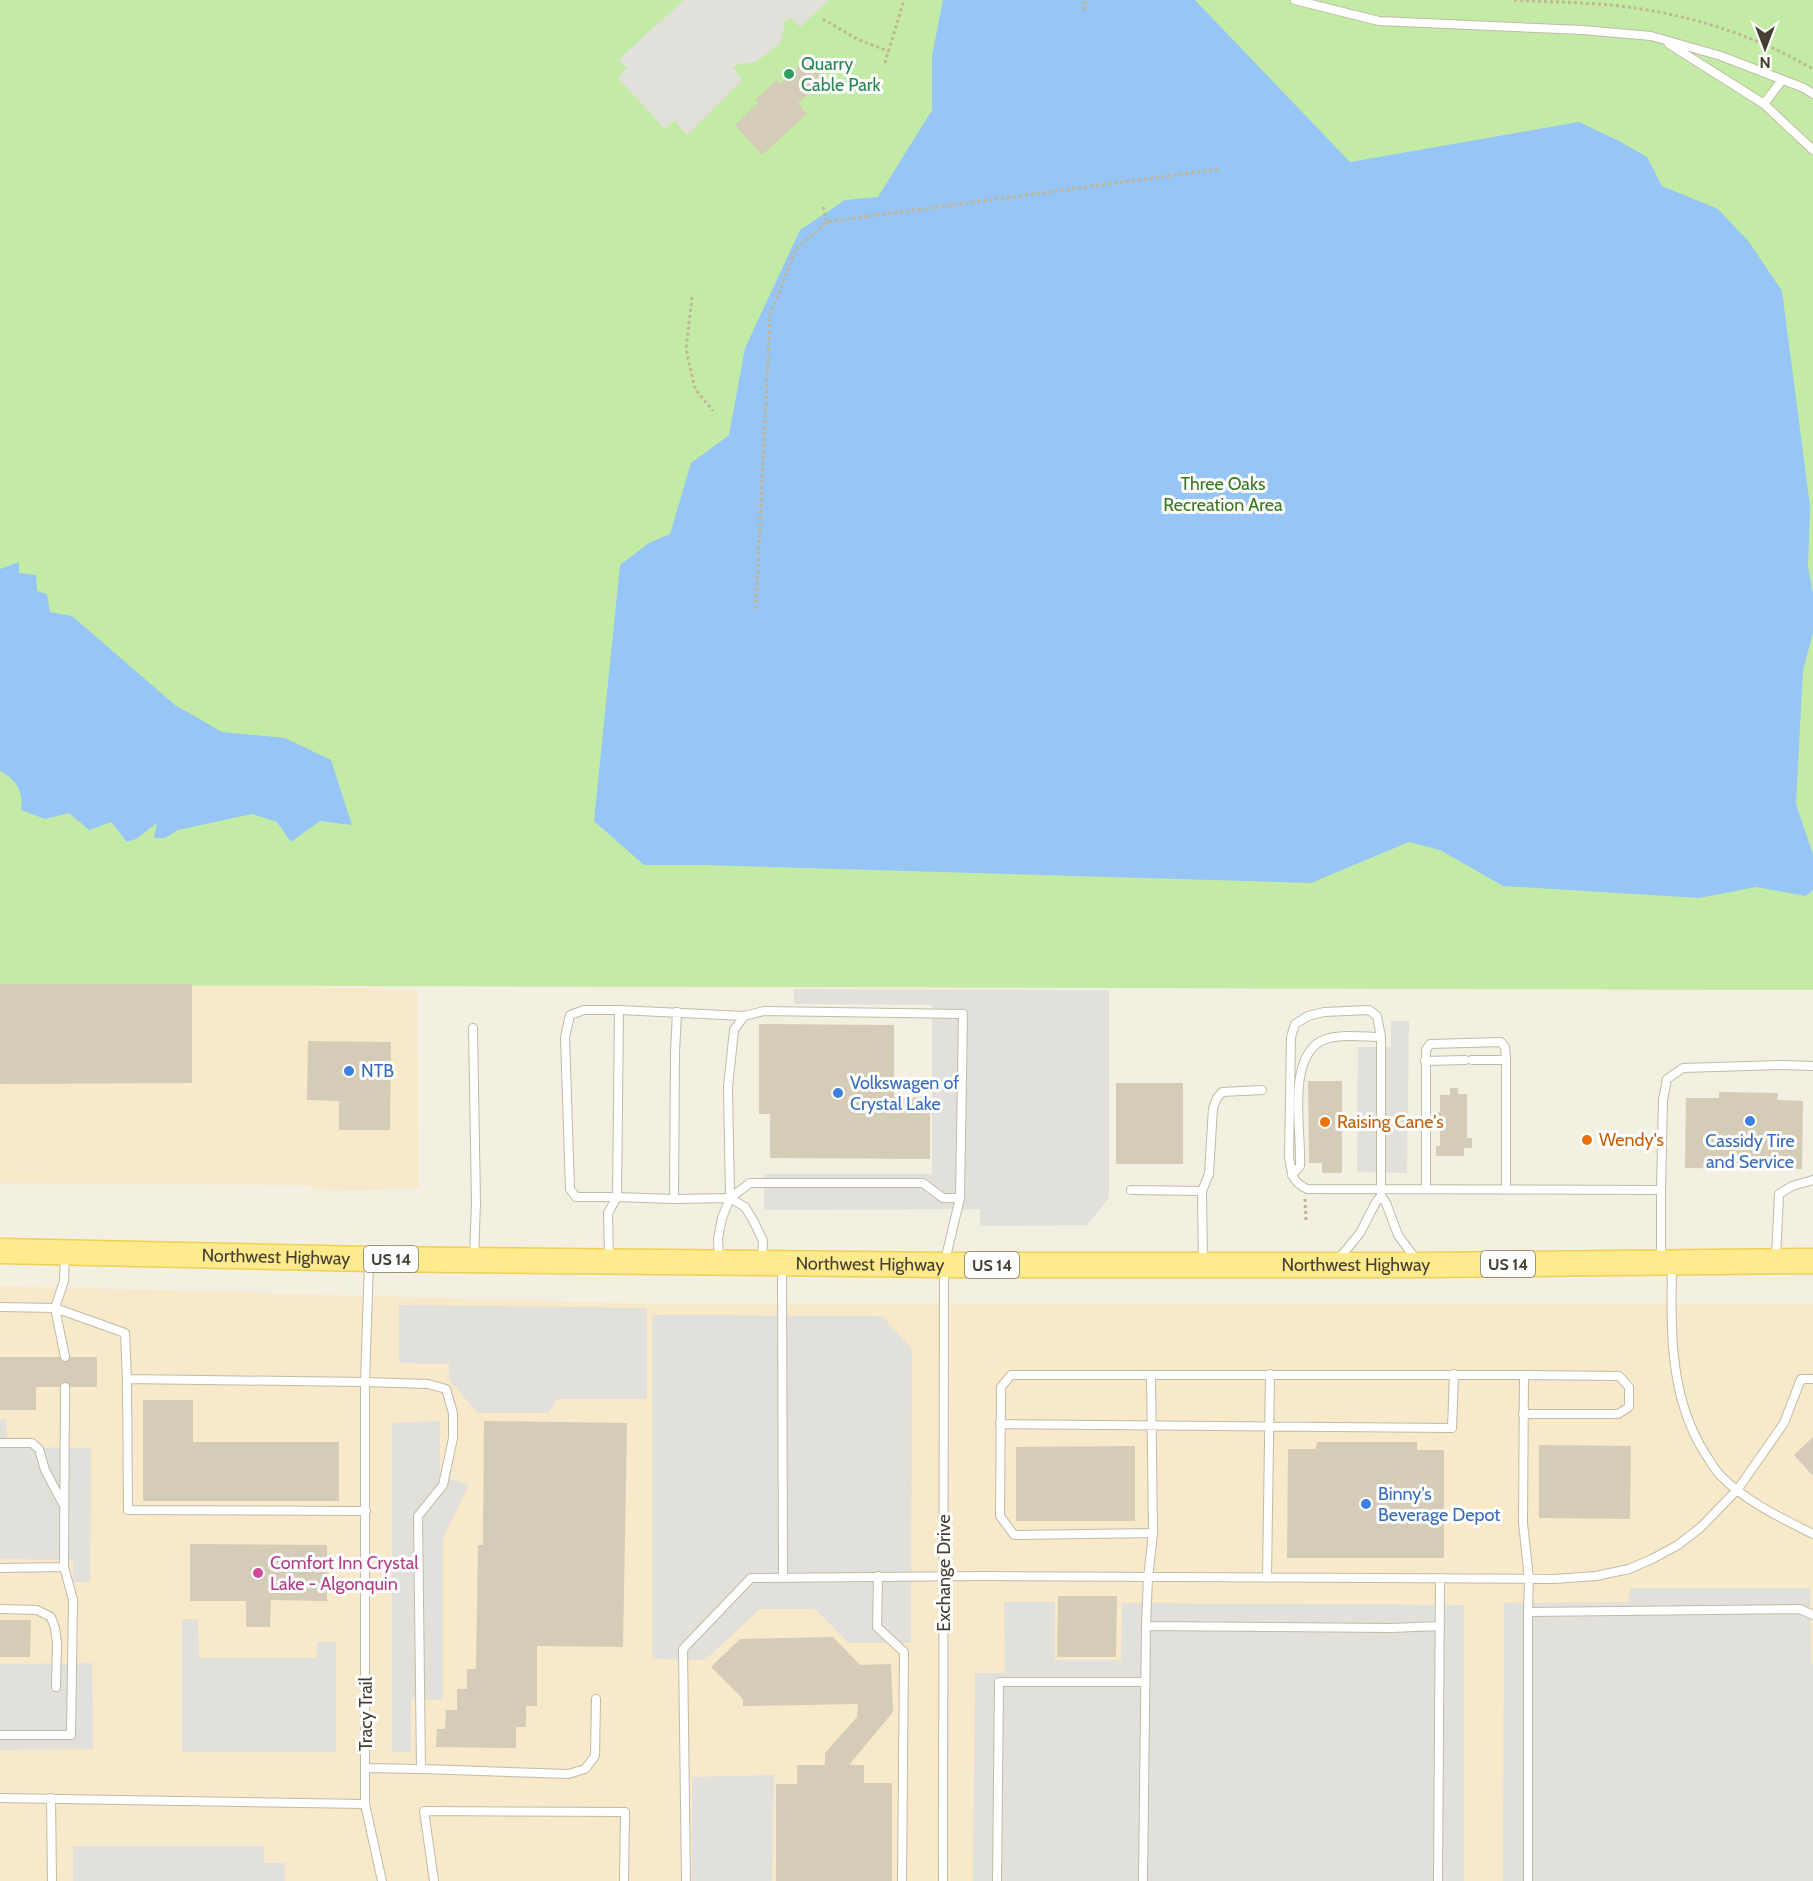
<svg xmlns="http://www.w3.org/2000/svg" width="1813" height="1881" font-family="Cabin,sans-serif">
	<rect width="100%" height="100%" fill="#f3efe1"/>
	<path fill="#f7e9c9" d="M0,983h189l228,7 2,198 -87,3 -28,-6 -304,-2z
		M0,1286l650,18h1163v577h-1813z"/>
	<path fill="#c4eba6" d="M0,0h1813v990l-1813,-5z"/>
	<path fill="#e2e0db" d="M684,0h145l-29,27 -9,-10 -6,4 -4,21 -25,20 -18,2 -5,4 9,12 -55,55 -13,-15 -9,9 -47,-51 9,-10 -8,-9z
		M794,989l315,1v208l-22,27 -107,1v-17l-216,1v-36h168v-169l-138,-1z
		M1391,1021h18l-2,152 -50,-1 1,-125h33z
		M399,1305l248,3v91h-90l-9,14h-70l-29,-33v-16l-50,-1z
		M652,1315l230,1 30,33 -1,294h-62l-34,-34h-55l-55,51 -53,-1z
		M0,1419h6l1,28 84,1 -1,134h-17v-22l-73,-1z
		M440,1421v54l29,10 -26,53v162l-32,-1v53h-19v-329z
		M1630,1588h180l1,76h2v217h-310l1,-278 125,-1z
		M1004,1602h51v58h66l1,-57 342,2v276h-491l2,-208h30z
		M182,1619h16l1,39h118v-16h19v110h-154z
		M92,1663l1,86 -93,1v-86z
		M774,1775l-2,106h-80v-104z
		M73,1846h191v17h21v18h-212z"/>
	<path fill="#97c5f6" d="M943,0h252l155,162 229,-40 42,20 26,15 15,29 56,23 31,33 33,49 28,215 -2,61 5,26v40l-10,37 -7,134 17,50v36l-7,6 -50,-9 -57,11 -196,-12 -63,-36 -31,-8 -98,41 -608,-18h-59l-50,-44 26,-256 29,-22 21,-9 21,-71 38,-28 16,-87 55,-118 45,-30 33,-3 54,-87v-54z
		M19,562v11l17,2 1,16 10,3 3,18 22,4 103,89 47,27 63,6 46,22 21,65 -32,-4 -29,21 -14,-20 -25,-8 -74,16 -13,8h-11l3,-15 -21,16 -9,3 -16,-20 -22,8 -20,-17 -24,6 -24,-9c3,-18 -5,-31 -21,-39v-202z"/>
	<path fill="#d4ccb6" d="M809,58l18,19 -29,26 9,11 -45,41 -27,-30 23,-22 -3,-3 22,-20 3,4z
		M0,984h192v99l-192,1z
		M759,1024l135,1v72l36,1v61l-160,-1v-44h-11z
		M308,1041l83,1 -1,88h-51v-29l-32,-1z
		M1308,1081h34v92h-20v-10h-13z
		M1116,1083h67v81h-67z
		M1450,1088h8v6h9v44h5v10h-8v8h-28v-10h4v-27h-3v-7h3v-17h10z
		M1719,1092l59,1 -1,7 26,1 -1,68 -117,-1 1,-70h33z
		M0,1357h97v30h-61v23h-36z
		M143,1400h50v42h146v59h-196z
		M484,1421l143,2 -4,224 -86,-1v60h-11v21h-10v21l-80,-1 1,-18h8l1,-19h11v-21h10v-20h9l2,-124h5z
		M1813,1437v39l-19,-21z
		M1317,1442h100v8h27v108h-157l1,-109h28z
		M1539,1445l92,1 -1,73 -91,-1z
		M1135,1446v75h-119v-74z
		M190,1544l137,1v56l-56,-1 -1,27h-24v-26h-56z
		M1058,1596h59l-1,61h-59z
		M0,1620h31l-1,37h-30z
		M833,1637l27,28 31,-1 2,48 -44,53h15v18h28v98h-116v-97h21v-19h28v-12l32,-36 1,-13 -115,2v-7l-32,-32 29,-28z"/>
	<g fill="none" stroke-linecap="round" stroke-linejoin="round">
		<defs>
			<path id="service" d="M1295,0l84,21 204,9 68,6 70,20 83,32 9,6
				M1669,44l95,60 49,46
				M1764,104l18,-24
				M619,1010l-2,187 57,2 56,-1 15,9 9,15 9,19 -1,18
				M473,1028l3,175 -2,55
				M1472,1060h34
				M1425,1061l40,-1
				M1292,1175l8,-9c2,-33 -14,-105 21,-125 14,-8 43,-4 60,-4
				M1426,1188v-138l4,-6 71,-2 4,5 1,13v129
				M1131,1190l71,1
				M1661,1190l2,-90 4,-21 16,-11 101,-3 29,1
				M730,1198l20,-15h173l20,15h17
				M674,1199l1,-146 2,-41
				M609,1257l-1,-44 9,-16h-41l-6,-8 -5,-152 5,-22 14,-5h35l125,6
				M719,1258l-1,-19 4,-21 8,-20 -2,-111 6,-57 10,-14 20,-5 199,3 -3,184 -16,67 -1,616
				M1776,1258l3,-64 13,-8 21,-6
				M1337,1261l23,-28 16,-31 5,-6
				M1417,1261l-19,-26 -12,-32 -5,-7v-159l-4,-21 -8,-6 -45,2 -16,4 -13,8 -4,13 -2,120c3,17 2,24 18,32 118,0 236,0 354,1v69
				M1203,1263l-1,-72 7,-17 4,-66 4,-10 5,-6 40,-2
				M782,1265l1,312
				M1672,1265c-1,65 -3,130 32,187 5,7 10,17 16,23 25,26 61,43 93,59
				M0,1307l55,1 70,25 2,46 238,3 63,2 18,5 7,24v25l-10,47 -25,31 3,253 -55,-1
				M65,1357l-10,-49 9,-27 1,-27
				M1151,1375h373l-1,148 6,56 -1,33 272,-3 13,6
				M127,1379l1,131 238,1
				M1523,1414h95l11,-7v-20l-10,-11 -95,-1
				M1000,1424l452,4 2,-54
				M0,1443h32l7,6 6,21 18,34
				M0,1568l64,-1
				M878,1576l-1,51 27,25 -2,229
				M1267,1578l3,-204
				M0,1609l37,1 14,7 4,11 2,15 -1,44
				M1528,1612v269
				M1146,1626l245,2 49,-2
				M0,1735h71l2,-135 -9,-33 1,-180
				M421,1769l147,5 17,-5 10,-13 1,-57
				M0,1798l365,6v-422l4,-119
				M51,1798l1,83
				M365,1804l17,77
				M434,1881l-10,-70 201,1 -1,69
				M686,1881l-3,-232 68,-71 231,-2 572,3 42,-3 33,-7 23,-10 26,-14 23,-18 37,-38 46,-66 17,-44h12
				M997,1881l2,-199h146
				M1143,1881l3,-255 2,-48 5,-45 -2,-158h-140l-10,12 -1,129 14,19 139,-2
				M1438,1881l2,-303"/>
			<g id="primary">
				<path id="s1" d="M0,1251l369,8 575,6h476l393,-4"/>
			</g>
		</defs>
		<use href="#service" stroke="#c1bba6" stroke-width="10"/>
		<use href="#primary" stroke="#edd054" stroke-width="27"/>
		<path stroke="#c1b693" stroke-width="3" stroke-dasharray="3 3" stroke-linecap="butt" d="M1514,0c32,2 64,2 96,5 72,7 141,28 203,64
			M1083,10l3,-10
			M823,19l34,20 31,12
			M885,63l19,-63
			M823,207l4,15
			M692,297l-6,52 9,40 18,22
			M756,609l14,-294 26,-66 31,-27 392,-53
			M1305,1199l1,22"/>
		<use href="#service" stroke="#fff" stroke-width="8"/>
		<use href="#primary" stroke="#ffeb8e" stroke-width="24"/>
	</g>
	<circle fill="#2e9e5b" stroke="#fff" stroke-width="2" cx="789" cy="74" r="6"/>
	<g fill="#3f7fe0" stroke="#fff" stroke-width="2">
		<circle cx="349" cy="1071" r="6"/>
		<circle cx="838" cy="1093" r="6"/>
		<circle cx="1750" cy="1121" r="6"/>
		<circle cx="1366" cy="1504" r="6"/>
	</g>
	<g fill="#e8710a" stroke="#fff" stroke-width="2">
		<circle cx="1325" cy="1122" r="6"/>
		<circle cx="1587" cy="1140" r="6"/>
	</g>
	<circle fill="#d1479c" stroke="#fff" stroke-width="2" cx="258" cy="1573" r="6"/>
	<g text-anchor="middle" stroke-width="6" stroke-linejoin="round" paint-order="stroke">
		<g fill="#fff" stroke="#7c7970" stroke-width="1.5">
			<rect x="364" y="1246" width="54" height="26" rx="4.5"/>
			<rect x="1481" y="1251" width="54" height="26" rx="4.5"/>
			<rect x="965" y="1252" width="54" height="26" rx="4.5"/>
		</g>
		<g font-size="16" font-weight="bold" fill="#443f32">
			<text x="391" y="1265">US 14</text>
			<text x="1508" y="1270">US 14</text>
			<text x="992" y="1271">US 14</text>
		</g>
		<g font-size="18" fill="#27864d" stroke="#fff" text-anchor="start">
			<text x="801" y="70">Quarry<tspan x="801" dy="21">Cable Park</tspan></text>
		</g>
		<g font-size="18" fill="#397a21" stroke="#fff">
			<text x="1223" y="490">Three Oaks<tspan x="1223" dy="21">Recreation Area</tspan></text>
		</g>
		<g font-size="18" fill="#366cbe" stroke="#fff" text-anchor="start">
			<text x="361" y="1077">NTB</text>
			<text x="850" y="1089">Volkswagen of<tspan x="850" dy="21">Crystal Lake</tspan></text>
			<text x="1750" y="1147" text-anchor="middle">Cassidy Tire<tspan x="1750" dy="21">and Service</tspan></text>
			<text x="1378" y="1500">Binny's<tspan x="1378" dy="21">Beverage Depot</tspan></text>
		</g>
		<g font-size="18" fill="#c56008" stroke="#fff" text-anchor="start">
			<text x="1337" y="1128">Raising Cane's</text>
			<text x="1599" y="1146">Wendy's</text>
		</g>
		<g font-size="18" fill="#443f32" stroke="#fff">
			<text dy="6" stroke="none"><textPath href="#s1" startOffset="276">Northwest Highway</textPath></text>
			<text dy="6" stroke="none"><textPath href="#s1" startOffset="870">Northwest Highway</textPath></text>
			<text dy="6" stroke="none"><textPath href="#s1" startOffset="1356">Northwest Highway</textPath></text>
			<text transform="translate(944 1573) rotate(-90)" y="6">Exchange Drive</text>
			<text transform="translate(366 1714) rotate(-90)" y="6">Tracy Trail</text>
		</g>
		<g font-size="18" fill="#b23c85" stroke="#fff" text-anchor="start">
			<text x="270" y="1569">Comfort Inn Crystal<tspan x="270" dy="21">Lake - Algonquin</tspan></text>
		</g>
	</g>
	<g transform="translate(1765 48) rotate(180)" stroke="#ffffff" stroke-width="4.5" paint-order="stroke">
	<path d="M0-4.5L10 22L0 15L-10 22Z" fill="#443f32"/>
	<text y="-9" font-size="16" font-weight="bold" text-anchor="middle" fill="#443f32">N</text>
	</g>
</svg>
